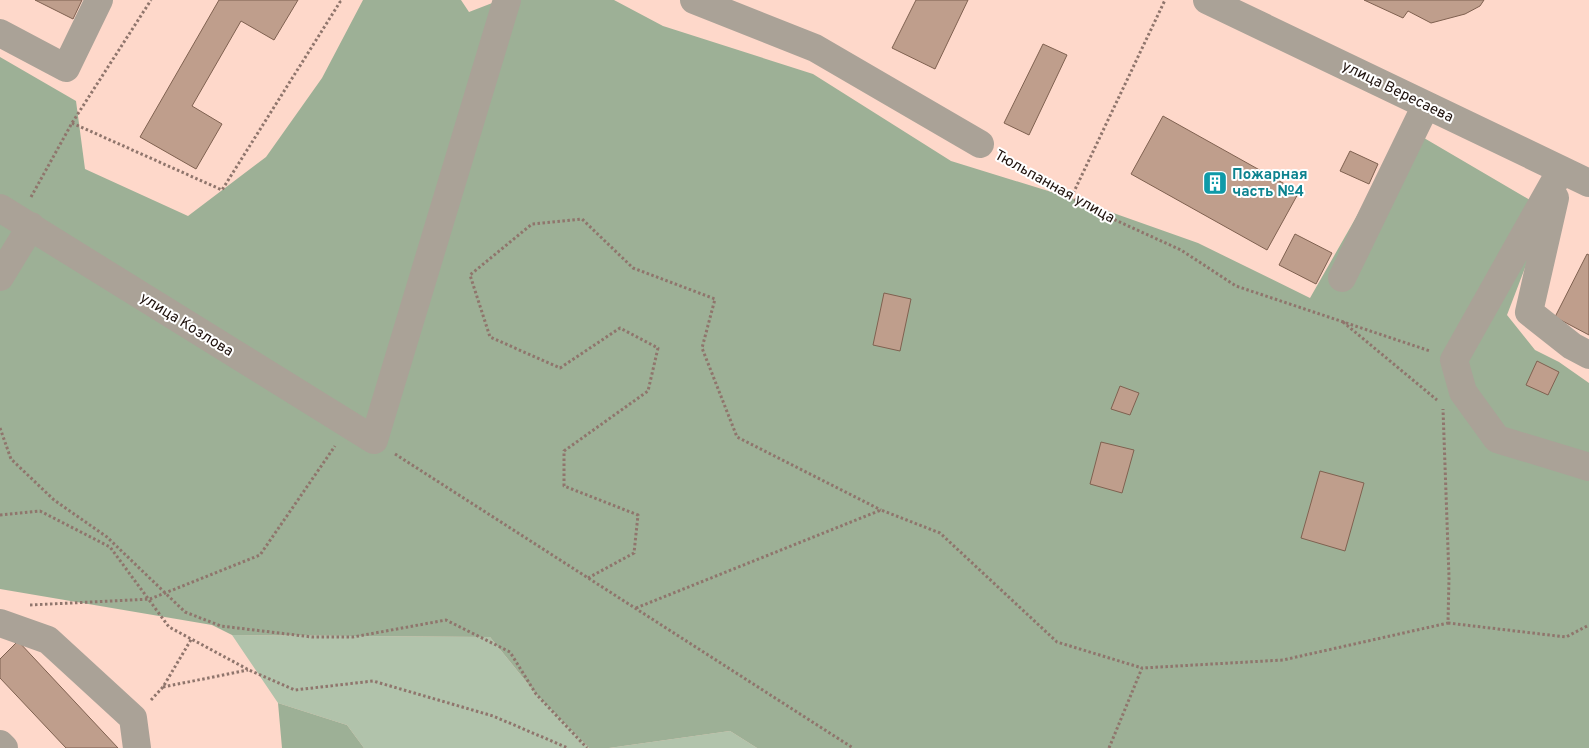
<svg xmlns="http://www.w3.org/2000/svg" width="1589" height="748" font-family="Overpass,sans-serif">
	<rect width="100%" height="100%" fill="#fed8ca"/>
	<path fill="#b1c3ab" d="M232,635l258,2 46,57 53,54h-225l-17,-23 -69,-22z
		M730,731l27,17h-148z"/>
	<path fill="#9db096" d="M363,0h98l8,12 31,-12h114l49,26 150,48 138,87 120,37 127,45 112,55 97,-170 140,82 -40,105 28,35 24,12 30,21v365h-832l-27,-17 -121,17h-20l-53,-54 -46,-57 -258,-2 -20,-10 -212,-36v-532l76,44 9,68 103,47 78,-59 56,-79z
		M278,703l69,22 17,23h-82z"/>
	<path fill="#bf9e8c" stroke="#7f6150" d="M35,0h47l-9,19z
		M219,0h79l-24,40 -33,-19 -49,85 30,18 -26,45 -56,-32z
		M916,0h52l-33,69 -43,-21z
		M1364,0h120l-4,6 -15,8 -34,9 -23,-12 -5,7z
		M1043,44l24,11 -38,80 -25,-12z
		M1163,116l136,76 -32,58 -136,-76z
		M1350,151l28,13 -9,20 -29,-13z
		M1295,234l37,19 -16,31 -37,-19z
		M1587,254l2,1v80l-34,-18z
		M884,293l27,6 -11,52 -27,-6z
		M1537,361l22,11 -11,23 -22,-10z
		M1120,386l19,7 -9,22 -19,-6z
		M1101,442l33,8 -12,43 -32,-9z
		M1320,471l44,12 -19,68 -44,-13z
		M18,641l100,107h-52l-66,-70v-19z"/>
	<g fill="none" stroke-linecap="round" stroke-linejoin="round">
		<path stroke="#8f756c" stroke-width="3" stroke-dasharray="2.5 2.5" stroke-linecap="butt" d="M72,123l150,67 118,-188 -2,-2
			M1001,156l90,53 90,41 55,36 194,65
			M31,197l41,-74 79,-123
			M1071,198l94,-198
			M1343,322l94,78
			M0,428l11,31 43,41 53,37 78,75 36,14 91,11h41l93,-17 64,32 26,42 51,54
			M395,454l458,294
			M0,515l40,-4 70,36 59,80 80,43 46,20 78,-9 120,35 75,32
			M588,578l46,-25 4,-38 -74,-29v-35l84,-60 10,-43 -38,-20 -60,40 -70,-31 -20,-62 62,-51 50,-5 51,49 82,31 -13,49 35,89 144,73
			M30,605l120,-6 110,-44 75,-109
			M636,608l245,-98 59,23 117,109 85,26
			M1448,623l118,14 23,-12
			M163,687l85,-17
			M151,700l12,-13 29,-49
			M1109,748l33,-80 141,-8 165,-37 1,-46 -6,-168"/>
		<path stroke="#aaa297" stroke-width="28" d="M694,0l121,48 165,96
			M1207,0l382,183
			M0,33l66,35 33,-68
			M1561,170l-107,190 9,32 34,47 92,28
			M1555,198l-26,114 43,34 17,9
			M0,208l374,232 133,-440
			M0,277l31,-51
			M1342,278l84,-173
			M0,623l48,17 85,78 4,30
			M0,744l4,4"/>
	</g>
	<defs>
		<symbol id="building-square" viewBox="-11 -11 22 22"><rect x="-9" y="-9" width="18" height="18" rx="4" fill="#0f9aa8" stroke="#fff"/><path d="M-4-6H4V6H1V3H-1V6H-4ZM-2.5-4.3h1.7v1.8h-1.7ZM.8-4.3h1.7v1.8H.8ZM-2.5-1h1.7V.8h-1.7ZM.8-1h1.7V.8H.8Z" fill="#fff"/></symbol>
	</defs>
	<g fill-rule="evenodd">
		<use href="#building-square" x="1201" y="169" width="28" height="28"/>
	</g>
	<g text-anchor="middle" stroke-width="4" stroke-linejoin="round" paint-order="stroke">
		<g font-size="15" fill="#1f120d" stroke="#fff">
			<text transform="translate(1398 91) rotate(26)" y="5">улица Вересаева</text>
			<text transform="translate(1055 186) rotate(29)" y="5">Тюльпанная улица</text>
			<text transform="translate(187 324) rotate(32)" y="5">улица Козлова</text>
		</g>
		<g font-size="15" font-weight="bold" fill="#0d838f" stroke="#fff" text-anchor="start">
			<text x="1232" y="179">Пожарная<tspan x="1232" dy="17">часть №4</tspan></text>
		</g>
	</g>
</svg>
